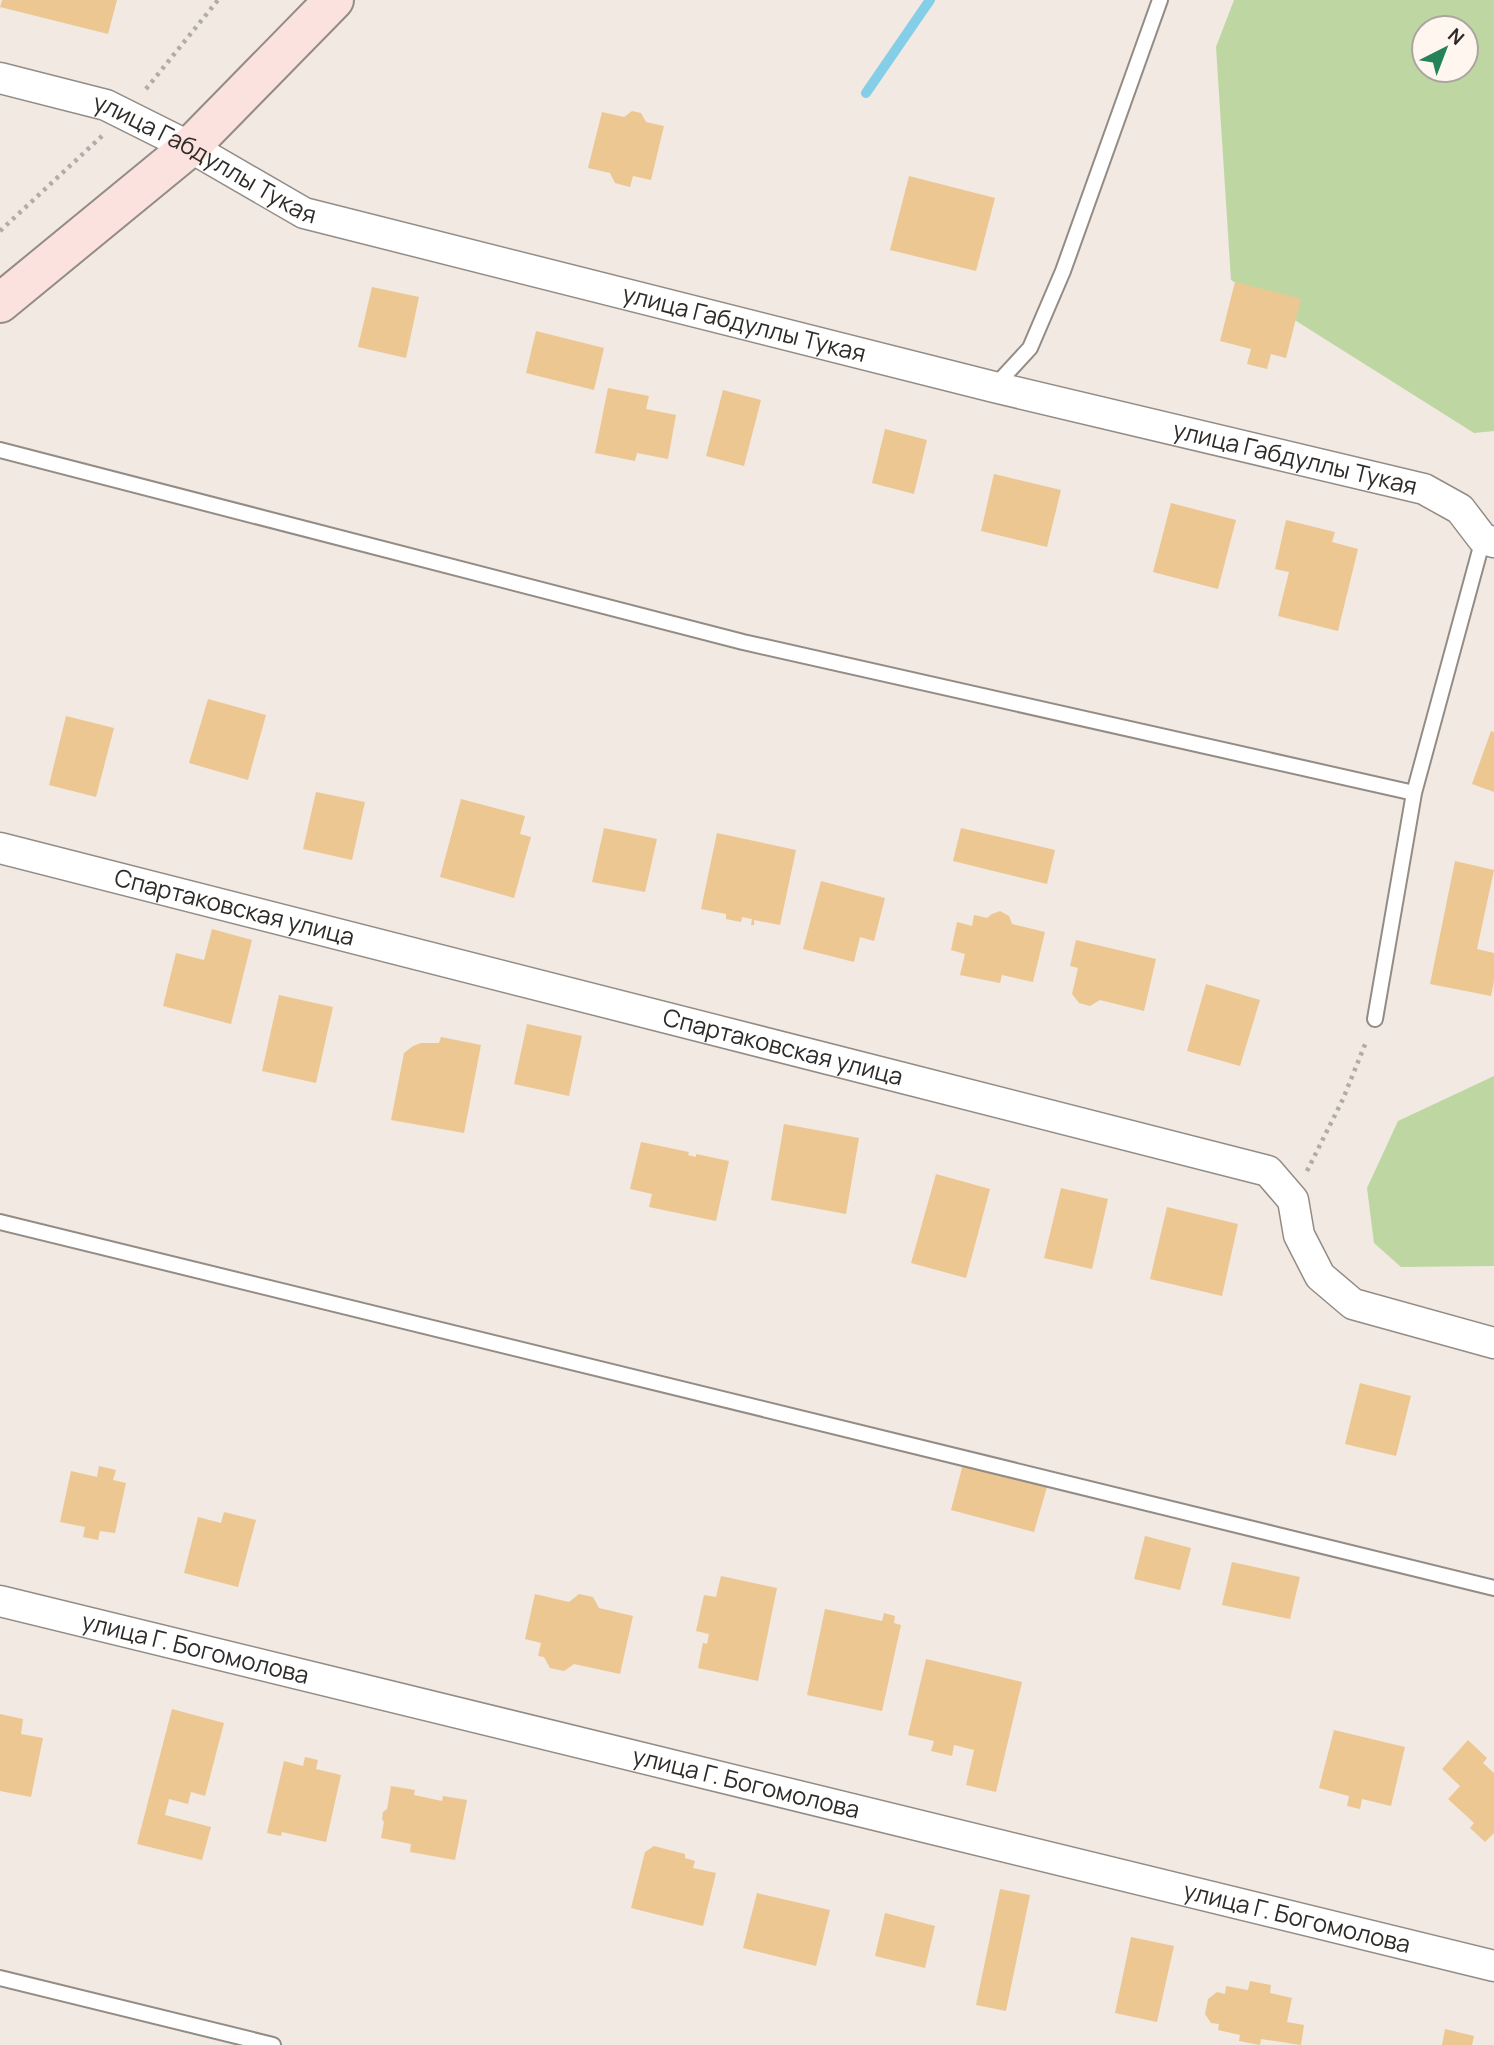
<svg xmlns="http://www.w3.org/2000/svg" width="1494" height="2045" font-family="Manrope,sans-serif">
	<rect width="100%" height="100%" fill="#f1e9e2"/>
	<path fill="#bed7a2" fill-rule="evenodd" d="M1234,0h260v431l-20,2 -243,-153 -15,-233zM1424,28h42v42h-42z
		M1494,1076v190l-93,1 -27,-24 -7,-55 31,-67z"/>
	<g fill="none" stroke-linecap="round" stroke-linejoin="round">
		<path stroke="#85cee8" stroke-width="10" d="M866,93l64,-93"/>
	</g>
	<path fill="#edc792" d="M2,0h115l-9,34 -108,-27z
		M632,111l9,2 5,9 18,4 -13,54 -18,-4 -3,11 -15,-4 -5,-10 -22,-5 14,-56 22,5z
		M909,176l86,22 -19,73 -86,-21z
		M1235,282l66,17 -15,59 -15,-4 -4,15 -20,-5 4,-15 -31,-8z
		M372,287l47,10 -13,61 -48,-11z
		M536,331l68,17 -10,42 -68,-17z
		M608,388l41,8 -3,13 30,6 -8,44 -31,-6 -2,8 -40,-8z
		M723,390l38,10 -17,66 -38,-10z
		M885,429l42,11 -13,54 -42,-11z
		M994,474l67,16 -14,57 -66,-16z
		M1171,503l65,17 -18,69 -65,-17z
		M1286,520l49,12 -3,10 26,7 -20,82 -60,-15 11,-44 -14,-3z
		M208,699l58,16 -18,65 -59,-17z
		M66,716l48,12 -18,69 -47,-12z
		M1491,731l3,1v60l-22,-8z
		M316,792l49,10 -13,58 -49,-11z
		M461,799l64,17 -5,18 11,3 -17,61 -74,-21z
		M604,828l53,11 -12,53 -53,-10z
		M961,828l94,22 -8,34 -94,-23z
		M717,833l79,17 -16,75 -26,-5v5h-3l1,-6 -10,-2 -1,5 -15,-3v-5l-25,-5z
		M1455,861l39,9 -17,79 17,4v28l-3,15 -61,-12z
		M821,881l64,17 -11,43 -14,-4 -6,25 -51,-13z
		M1000,911l9,5 3,8 33,8 -12,50 -31,-7 -2,8 -40,-8 5,-21 -14,-4 6,-28 15,4 2,-11 13,3 5,-4z
		M212,929l40,11 -21,84 -68,-18 13,-53 28,7z
		M1076,940l80,19 -12,52 -44,-11 -10,6 -11,-3 -7,-9 6,-26 -8,-2z
		M1206,984l54,16 -20,66 -53,-15z
		M279,995l54,12 -17,76 -54,-12z
		M527,1024l55,12 -13,60 -55,-12z
		M441,1037l40,8 -17,88 -73,-13 13,-67 9,-7 8,-3h18z
		M784,1124l75,14 -13,76 -75,-14z
		M641,1142l48,10 -1,3 8,2v-3l33,7 -13,60 -67,-14 3,-13 -22,-5z
		M936,1174l54,15 -24,89 -55,-15z
		M1061,1188l47,11 -16,70 -48,-11z
		M1167,1207l71,17 -16,72 -72,-17z
		M1360,1383l51,13 -15,60 -51,-12z
		M963,1464l84,23 -13,45 -83,-22z
		M99,1466l17,4 -3,10 13,3 -11,50 -15,-2 -2,9 -15,-3 2,-10 -25,-5 11,-51 26,6z
		M224,1512l32,8 -18,67 -54,-14 14,-56 23,6z
		M1145,1536l46,12 -11,42 -46,-11z
		M1232,1562l68,15 -10,42 -68,-14z
		M721,1576l56,12 -19,93 -60,-13 5,-25 4,1 2,-10 -13,-3 8,-36 12,2z
		M535,1594l34,8 10,-8 14,3 6,11 34,8 -13,58 -46,-10 -10,7 -14,-3 -6,-11 -6,-1 3,-13 -16,-4z
		M825,1609l57,12 2,-8 11,3 -1,7 7,2 -19,86 -75,-16z
		M926,1659l96,23 -26,110 -30,-7 8,-35 -20,-5 -2,11 -21,-5 3,-10 -26,-6z
		M172,1709l52,14 -19,73 -14,-4 -3,12 -19,-5 -4,16 46,12 -9,33 -65,-16z
		M0,1714l23,5 -2,15 22,4 -12,59 -31,-6z
		M1334,1730l71,17 -14,59 -29,-7 -2,10 -13,-3 2,-10 -30,-8z
		M1468,1740l19,18 -4,5 11,10v60l-9,9 -15,-14 4,-5 -26,-24 12,-13 -18,-17z
		M305,1757l13,3 -2,9 25,6 -15,67 -44,-10 -1,4 -14,-3 17,-72 19,5z
		M391,1786l24,4 -1,5 28,6 1,-5 24,4 -12,60 -45,-8 1,-8 -30,-6 3,-16 -2,-3 1,-7 4,-3z
		M654,1846l31,8v4l10,3 -2,7 23,5 -13,53 -72,-18 14,-56z
		M1000,1889l30,6 -24,116 -30,-6z
		M757,1893l73,17 -14,56 -73,-18z
		M885,1913l50,13 -10,42 -50,-12z
		M1131,1937l43,9 -17,76 -42,-9z
		M1250,1981l21,4 -1,8 22,5 -5,24 17,3 -3,20 -40,-6 -1,6 -21,-4 1,-6 -22,-5 1,-6 -8,-1 -6,-9 3,-15 9,-7 8,2 1,-8 22,4z
		M1445,2029l29,7 -2,9h-30z"/>
	<g fill="none" stroke-linecap="round" stroke-linejoin="round">
		<defs>
			<path id="lane" d="M994,387l36,-39 33,-77 97,-271
				M0,450l743,192 671,151
				M1375,1019l39,-226 69,-254
				M0,1222l1494,366
				M0,1978l273,67"/>
			<g id="street">
				<path id="s1" d="M0,78l106,27 84,42 114,66 690,174 430,102 36,20 23,30 11,3"/>
				<path id="s2" d="M0,848l1268,323 25,29 6,35 21,41 33,28 141,39"/>
				<path id="s3" d="M0,1601l1494,365"/>
			</g>
			<path id="secondary" d="M0,303l190,-156 144,-147"/>
		</defs>
		<use href="#lane" stroke="#938c86" stroke-width="18"/>
		<use href="#street" stroke="#938c86" stroke-width="33"/>
		<use href="#secondary" stroke="#938c86" stroke-width="42"/>
		<path stroke="#b2aba6" stroke-width="4.5" stroke-dasharray="3.5 5" stroke-linecap="butt" d="M146,89l72,-89
			M0,231l102,-95
			M1307,1171l36,-72 23,-57"/>
		<use href="#lane" stroke="#fff" stroke-width="14"/>
		<use href="#street" stroke="#fff" stroke-width="30"/>
		<use href="#secondary" stroke="#fbe2de" stroke-width="38"/>
	</g>
	<g text-anchor="middle" stroke-width="7" stroke-linejoin="round" paint-order="stroke">
		<g font-size="24" fill="#2e2b29" stroke="#fef6ef">
			<text dy="8" stroke="none"><textPath href="#s1" startOffset="222">улица Габдуллы Тукая</textPath></text>
			<text dy="8" stroke="none"><textPath href="#s1" startOffset="789">улица Габдуллы Тукая</textPath></text>
			<text dy="8" stroke="none"><textPath href="#s1" startOffset="1356">улица Габдуллы Тукая</textPath></text>
			<text dy="8" stroke="none"><textPath href="#s2" startOffset="242">Спартаковская улица</textPath></text>
			<text dy="8" stroke="none"><textPath href="#s2" startOffset="808">Спартаковская улица</textPath></text>
			<text dy="8" stroke="none"><textPath href="#s3" startOffset="201">улица Г. Богомолова</textPath></text>
			<text dy="8" stroke="none"><textPath href="#s3" startOffset="768">улица Г. Богомолова</textPath></text>
			<text dy="8" stroke="none"><textPath href="#s3" startOffset="1335">улица Г. Богомолова</textPath></text>
		</g>
	</g>
	<g transform="translate(1445 49) rotate(42)"><circle r="33" fill="#fef6ef" stroke="#aba5a0" stroke-width="2"/>
	<path d="M0-5L12 26L0 18L-12 26Z" fill="#258359"/>
	<text y="-10" font-size="19" font-weight="bold" text-anchor="middle" fill="#2e2b29">N</text>
	</g>
</svg>
